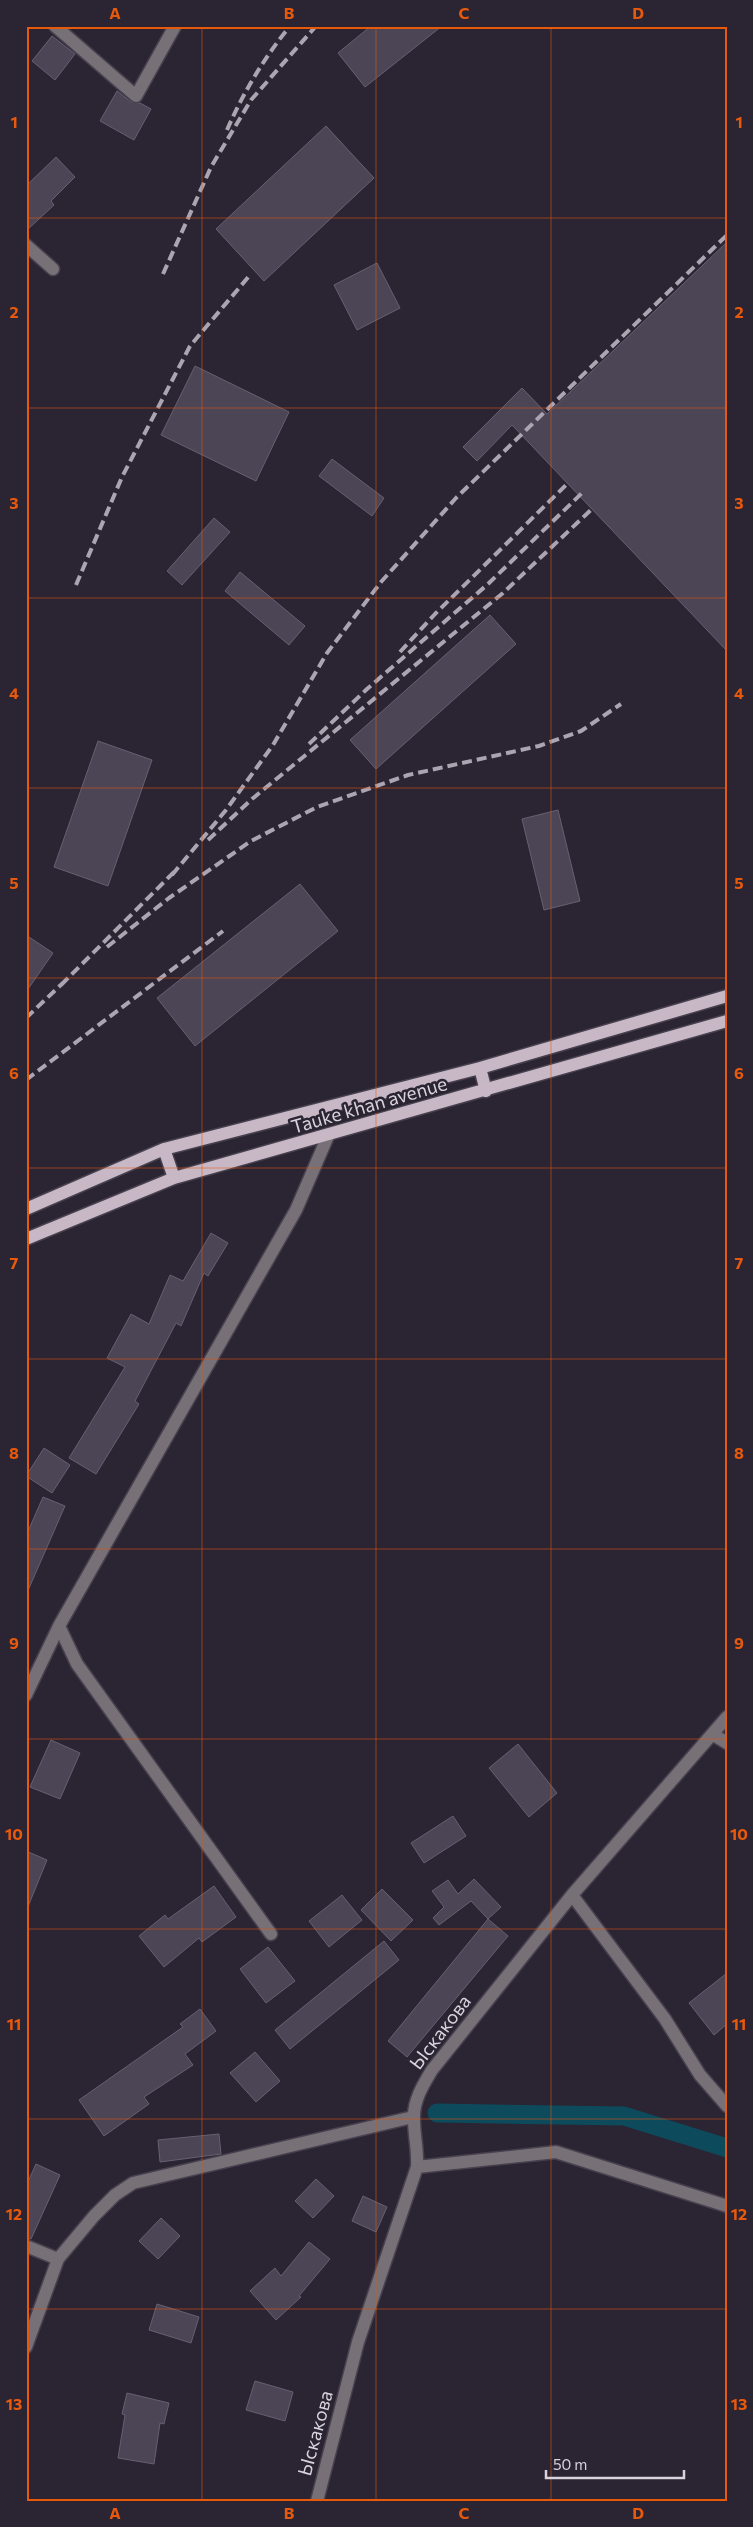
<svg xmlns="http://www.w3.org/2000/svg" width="753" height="2527" font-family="Commissioner,sans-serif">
	<rect width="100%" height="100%" fill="#2b2433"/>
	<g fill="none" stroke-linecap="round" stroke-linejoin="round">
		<path stroke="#0d4a5c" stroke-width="19" d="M437,2113l187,3 103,32"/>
	</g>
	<path fill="#4c4555" stroke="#686072" d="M371,26h71l-77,61 -27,-34z
		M52,36l23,18 -20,26 -23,-19z
		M117,91l14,11 9,1 11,6 -17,31 -34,-19z
		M326,126l48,52 -110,103 -48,-52z
		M56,157l19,20 -24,24 3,4 -28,26v-45z
		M727,242v409l-215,-226 -35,36 -14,-14 59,-59 25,26z
		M377,263l23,45 -43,22 -23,-45z
		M195,366l94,46 -33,69 -95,-46z
		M332,459l52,39 -12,18 -53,-40z
		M214,518l16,14 -48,53 -15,-14z
		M240,572l65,54 -16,19 -64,-54z
		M490,615l26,29 -140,125 -26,-29z
		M98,741l54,19 -44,126 -54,-19z
		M558,810l22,91 -36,9 -22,-91z
		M300,884l38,47 -143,115 -38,-48z
		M26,935l27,18 -27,39z
		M211,1233l17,10 -20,33 -4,-3 -23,53 -5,-3 -41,78 4,3 -43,70 -27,-16 56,-91 -18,-9 24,-44 18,10 21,-49 13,6z
		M44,1448l26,17 -18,28 -26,-17z
		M43,1497l22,9 -39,89v-59z
		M51,1740l29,13 -20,46 -30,-12z
		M518,1744l39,49 -28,24 -40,-49z
		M453,1816l13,20 -42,27 -13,-20z
		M26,1851l21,9 -20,49h-1z
		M474,1879l27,28 -13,12 -17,-18 -32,24 -6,-7 11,-11 -12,-16 16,-11 10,14z
		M214,1886l22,31 -34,25 -3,-4 -35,29 -25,-31 26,-21 3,4z
		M382,1889l31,31 -22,21 -30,-31z
		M342,1895l20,25 -33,27 -20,-26z
		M488,1919l20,17 -101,121 -19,-16z
		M384,1941l15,19 -109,89 -15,-19z
		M268,1947l27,34 -29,22 -26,-34z
		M727,1973v51l-13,11 -25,-32z
		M200,2009l16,22 -31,23 8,11 -49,32 5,7 -45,32 -25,-36 104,-73 -3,-3z
		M255,2052l25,29 -24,21 -26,-29z
		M219,2134l2,20 -61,8 -2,-22z
		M36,2164l24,11 -29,64 -5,-1v-52z
		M316,2179l18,17 -21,22 -18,-17z
		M363,2196l24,11 -11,25 -24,-11z
		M161,2218l19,18 -22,23 -19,-18z
		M309,2242l21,17 -31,37 2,1 -25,23 -26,-29 25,-23 6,8z
		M157,2304l42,13 -8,26 -42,-13z
		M255,2381l38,11 -8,29 -39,-11z
		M127,2393l42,10 -5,21 -4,-1 -6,41 -36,-6 7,-43 -3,-1z"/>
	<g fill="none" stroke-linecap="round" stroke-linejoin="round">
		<defs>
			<path id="minor" d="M55,26l81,70 39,-70
				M26,245l27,24
				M59,1626l18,38 194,270
				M26,1695l33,-69 237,-416 32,-74
				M712,1734l15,9
				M572,1895l93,124 35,56 27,31
				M417,2167l139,-15 171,54
				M26,2246l32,13
				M26,2347l32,-88 36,-43 21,-21 18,-12 280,-66
				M317,2501l41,-159 59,-175c1,-17 -3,-32 -3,-48 -1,-18 9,-34 18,-49l140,-175 155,-178"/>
			<path id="major" d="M480,1068l6,23
				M164,1149l10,29
				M26,1209l138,-60 316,-81 247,-72
				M26,1239l148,-61 553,-157"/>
		</defs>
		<use href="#minor" stroke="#47404e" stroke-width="15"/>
		<use href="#major" stroke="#47404e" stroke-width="15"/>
		<use href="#minor" stroke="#777076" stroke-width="12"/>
		<use href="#major" stroke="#c8b8c5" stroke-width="12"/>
		<path stroke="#aaa5b0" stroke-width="4" stroke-dasharray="10 5" stroke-linecap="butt" d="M227,130c16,-37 37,-72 63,-104
			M163,274l48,-107 40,-67 65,-74
			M76,585l46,-108 68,-131 60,-71
			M400,652l35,-38 133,-131
			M309,744l58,-55 121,-105 94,-91
			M208,840l44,-41 251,-206 91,-86
			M172,875l54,-65 47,-65 54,-92 54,-71 75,-84 271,-263
			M107,947l62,-49 82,-57 66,-34 91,-32 131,-29 42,-15 40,-27
			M61,985l114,-114
			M26,1018l40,-38
			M26,1080l197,-149"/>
	</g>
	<path fill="none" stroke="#e8590c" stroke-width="1" stroke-opacity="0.55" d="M202,26v2475M376,26v2475M551,26v2475M26,218h701M26,408h701M26,598h701M26,788h701M26,978h701M26,1168h701M26,1359h701M26,1549h701M26,1739h701M26,1929h701M26,2119h701M26,2309h701"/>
	<g text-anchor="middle" stroke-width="5" stroke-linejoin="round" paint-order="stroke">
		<g font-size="19" fill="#d8d3dd" stroke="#2b2433">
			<text transform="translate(369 1105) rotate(-16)" y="7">Tauke khan avenue</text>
			<text transform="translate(440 2032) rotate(-53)" y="7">Ыскакова</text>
			<text transform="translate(315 2433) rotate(-75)" y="7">Ыскакова</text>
		</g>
	</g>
	<rect width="753" height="2527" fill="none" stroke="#2b2433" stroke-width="55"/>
	<path d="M546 2470v8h138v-8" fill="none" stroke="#d8d3dd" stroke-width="2.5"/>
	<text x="553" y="2470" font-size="15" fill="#d8d3dd" stroke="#2b2433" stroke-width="4" paint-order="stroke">50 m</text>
	<rect x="28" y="28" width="698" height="2472" fill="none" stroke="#e8590c" stroke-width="2"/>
	<g font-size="16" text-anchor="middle" font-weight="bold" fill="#e8590c">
		<text x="115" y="19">A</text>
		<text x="289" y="19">B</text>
		<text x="464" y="19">C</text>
		<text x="638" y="19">D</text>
		<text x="14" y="128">1</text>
		<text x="739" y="128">1</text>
		<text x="14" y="318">2</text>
		<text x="739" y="318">2</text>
		<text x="14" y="509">3</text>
		<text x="739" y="509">3</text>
		<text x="14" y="699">4</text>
		<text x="739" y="699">4</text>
		<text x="14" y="889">5</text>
		<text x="739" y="889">5</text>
		<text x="14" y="1079">6</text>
		<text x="739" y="1079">6</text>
		<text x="14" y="1269">7</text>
		<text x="739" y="1269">7</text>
		<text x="14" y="1459">8</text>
		<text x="739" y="1459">8</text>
		<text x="14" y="1649">9</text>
		<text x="739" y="1649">9</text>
		<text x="14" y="1840">10</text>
		<text x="739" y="1840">10</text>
		<text x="14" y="2030">11</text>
		<text x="739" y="2030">11</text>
		<text x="14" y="2220">12</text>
		<text x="739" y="2220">12</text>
		<text x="14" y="2410">13</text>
		<text x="739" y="2410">13</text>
		<text x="115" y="2519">A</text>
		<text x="289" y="2519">B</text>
		<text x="464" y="2519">C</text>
		<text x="638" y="2519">D</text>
	</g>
</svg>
